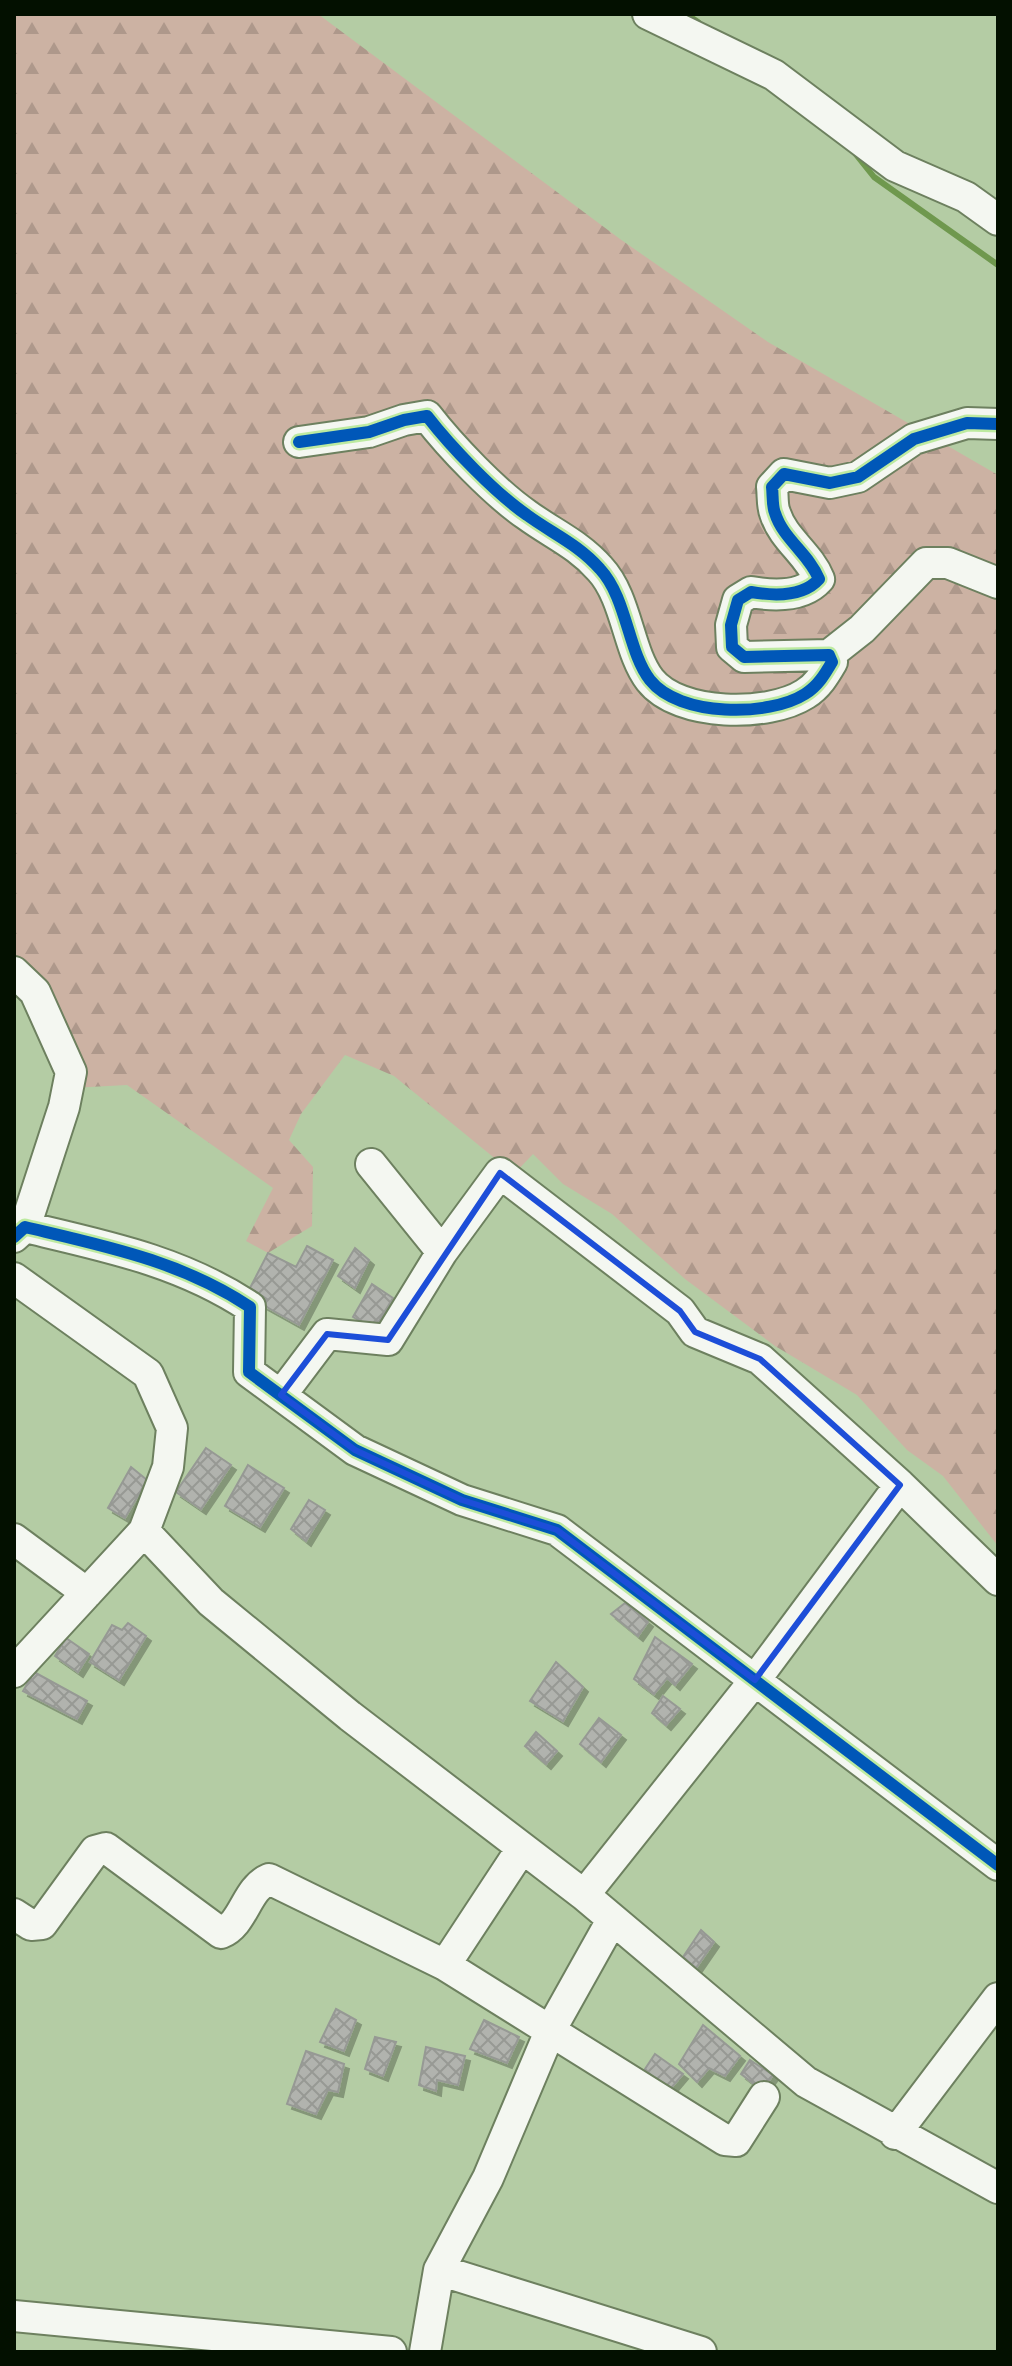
<svg xmlns="http://www.w3.org/2000/svg" width="1012" height="2366" font-family="Helvetica,sans-serif">
	<defs>
		<pattern id="forest-firs" width="22" height="20" patternUnits="userSpaceOnUse" patternTransform="scale(2)"><rect width="22" height="20" fill="#ccb2a3"/><path d="M5 1l3.5 6h-7zM16 11l3.5 6h-7z" fill="#ae988b"/></pattern>
		<pattern id="building-cross-hatch" width="8" height="8" patternUnits="userSpaceOnUse" patternTransform="scale(2)"><rect width="8" height="8" fill="#b1b3ae"/><path d="M0 0l8 8M0 8l8-8" fill="none" stroke="#979994"/></pattern>
		<filter id="shadow"><feDropShadow dx="5" dy="5" stdDeviation="0" flood-color="#0004"/></filter>
	</defs>
	<rect width="100%" height="100%" fill="#b4cca4"/>
	<path fill="url(#forest-firs)" d="M14,14h304l302,225 148,103 230,133v1071l-55,-70 -36,-26 -50,-55 -82,-49 -90,-67 -73,-65 -49,-30 -30,-30 -19,20 -120,-98 -49,-21 -44,59 -12,26 24,27 -1,59 -44,27 -22,-12 27,-53 -146,-103 -56,3 -42,-78 -15,-16z"/>
	<g fill="none" stroke-linecap="round" stroke-linejoin="round">
		<path stroke="#6f984e" stroke-width="6" d="M686,14l12,8
			M854,152l20,25 124,88"/>
	</g>
	<path fill="url(#building-cross-hatch)" stroke="#969994" stroke-width="2" filter="url(#shadow)" d="M307,1246l26,14 -34,65 -36,-20 4,-6 -17,-11 18,-35 28,14z
		M355,1248l14,12 -14,28 -17,-12z
		M372,1284l21,14 -19,31 -21,-12z
		M206,1448l25,17 -30,44 -25,-17z
		M248,1465l36,23 -24,39 -35,-21z
		M131,1467l16,13 -22,38 -17,-10z
		M309,1500l16,10 -19,31 -15,-12z
		M625,1603l23,19 -10,14 -27,-22z
		M128,1623l18,13 -27,44 -29,-18 22,-37 10,5z
		M655,1637l37,27 -17,21 -8,-7 -13,16 -20,-15z
		M66,1638l23,16 -11,18 -23,-16z
		M556,1662l27,25 -20,34 -33,-20z
		M34,1672l53,29 -10,18 -54,-28z
		M663,1696l17,13 -14,16 -14,-12z
		M599,1718l22,17 -20,27 -21,-18z
		M536,1732l21,19 -11,13 -21,-18z
		M701,1930l13,12 -18,26 -13,-11z
		M336,2009l20,11 -12,31 -24,-9z
		M484,2020l35,17 -12,26 -37,-14z
		M703,2025l37,31 -15,20 -16,-8 -12,14 -18,-18z
		M375,2037l21,5 -13,34 -18,-7z
		M426,2047l39,9 -7,29 -21,-5 -1,11 -17,-6z
		M306,2051l38,13 -6,28 -10,-2 -12,24 -29,-10z
		M655,2054l28,20 -17,20 -25,-19z
		M750,2060l23,15 -11,15 -21,-16z"/>
	<g fill="none" stroke-linecap="round" stroke-linejoin="round">
		<defs>
			<path id="minor" d="M648,14l126,61 121,91 71,31 32,23
				M299,442l70,-10 35,-12 23,-4c24,31 68,77 100,99 26,19 51,29 73,54 27,29 28,83 50,111 29,37 119,37 155,14 13,-8 20,-20 27,-32l-3,-7 -85,2 -12,-10 -1,-22 7,-25 13,-8c23,4 52,5 68,-13 -10,-25 -36,-40 -44,-66 -3,-7 -2,-18 -3,-26l12,-13 46,9 28,-6 56,-38 53,-16 31,1
				M829,655l33,-26 64,-66h22l50,20
				M14,972l21,20 36,80 -7,35 -39,120
				M14,1237l11,-10c80,19 156,34 225,80l-1,65 106,78 107,50 95,30 441,335
				M442,1252l58,-79 180,138 15,21 65,27 140,126 98,95
				M14,1278l134,96 24,54 -4,39 -24,64 -130,141
				M281,1395l46,-61 61,6 54,-88 -71,-88
				M144,1531l67,71 139,114 234,179 222,187 192,106
				M14,1539l73,54
				M584,1895l171,-215 145,-195
				M14,1914l17,11 11,-1 53,-73 11,-3 115,85c23,-9 25,-44 48,-54l176,86 280,175 11,1 28,-44
				M445,1965l77,-117
				M895,2134l103,-136
				M439,2270l262,82
				M14,2316l377,36
				M425,2352l14,-82 49,-92 63,-149 61,-109"/>
		</defs>
		<use href="#minor" stroke="#6d805f" stroke-width="34"/>
		<use href="#minor" stroke="#f4f7f1" stroke-width="30"/>
		<defs>
			<path id="cycleway" d="M299,442l70,-10 35,-12 23,-4c24,31 68,77 100,99 26,19 51,29 73,54 27,29 28,83 50,111 29,37 119,37 155,14 13,-8 20,-20 27,-32l-3,-7 -85,2 -12,-10 -1,-22 7,-25 13,-8c23,4 52,5 68,-13 -10,-25 -36,-40 -44,-66 -3,-7 -2,-18 -3,-26l12,-13 46,9 28,-6 56,-38 53,-16 31,1
				M14,1237l11,-10c80,19 156,34 225,80l-1,65 106,78 107,50 95,30 441,335"/>
		</defs>
		<use href="#cycleway" stroke="#bdeaa0" stroke-width="17"/>
		<use href="#cycleway" stroke="#0057b8" stroke-width="12"/>
	</g>
	<path fill="none" stroke="#1d4ed8" stroke-width="6" stroke-linejoin="round" d="M500,1173l180,138 15,21 65,27 140,126 -145,195 -198,-150 -95,-30 -107,-50 -74,-55 46,-61 61,6z"/>
	<rect width="1012" height="2366" fill="none" stroke="#031000" stroke-width="32"/>
</svg>
